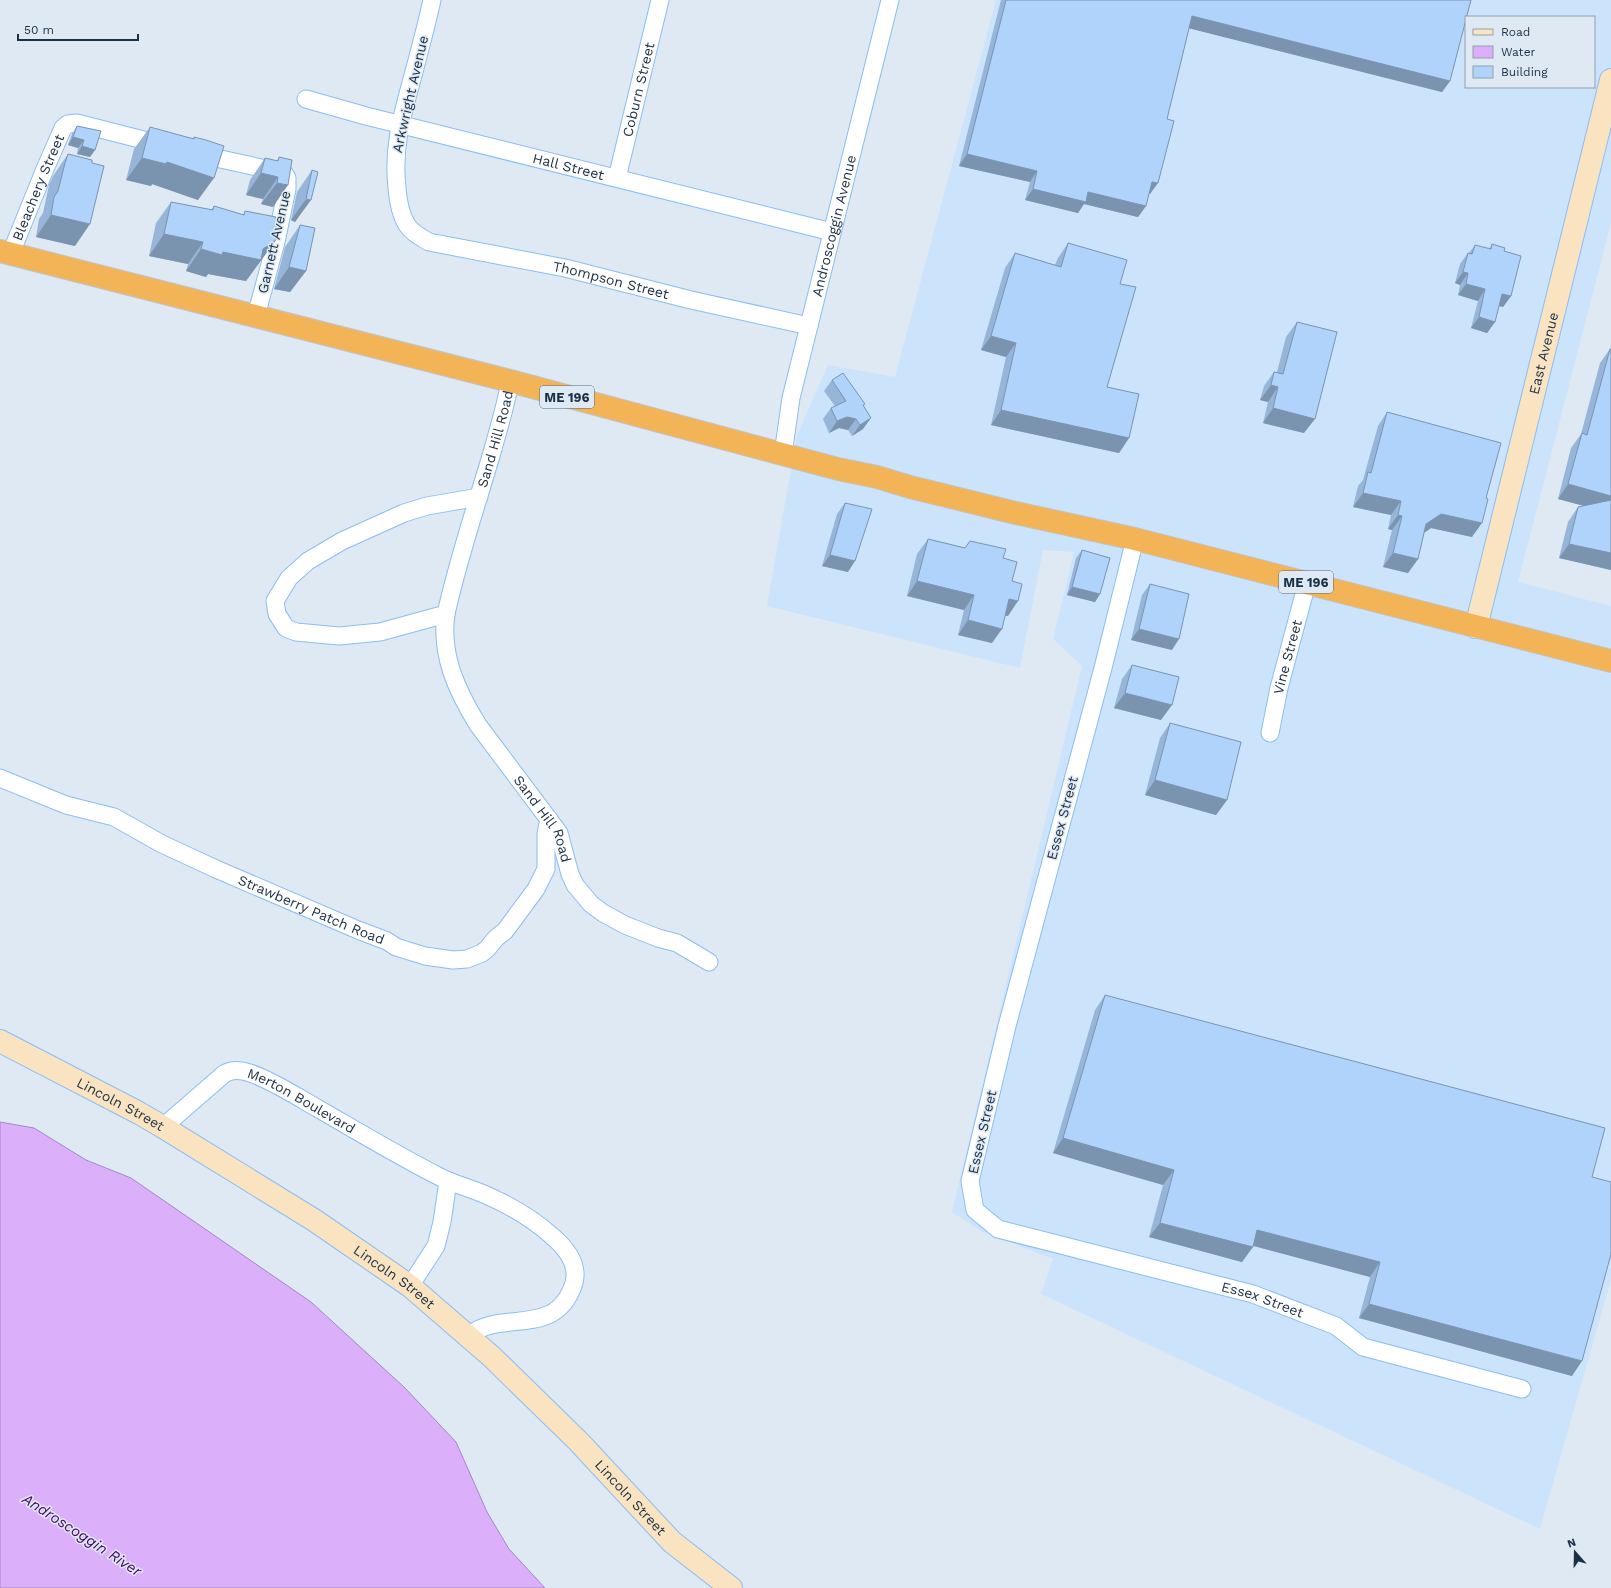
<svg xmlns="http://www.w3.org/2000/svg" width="1611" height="1588" font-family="'Work Sans',sans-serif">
	<rect width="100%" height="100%" fill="#dfe9f4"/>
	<path fill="#cce3fc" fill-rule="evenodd" d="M996,0h615v223l-93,359 93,24v674l-71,249 -499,-235 12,-35 -70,-27 -31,-20 130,-546 -29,-27 21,-87 -31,-2 -23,118 -253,-62 30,-171 31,-70 67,12zM1466,17h128v70h-128z"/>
	<path fill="#dbaffa" stroke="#a189c4" d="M0,1122l34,6 52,32 45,18 180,124 93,85 52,55 31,70 22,37 36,39h-545z"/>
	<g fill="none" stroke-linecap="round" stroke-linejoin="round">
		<defs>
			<g id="minor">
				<path id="s1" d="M432,0c-5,23 -11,45 -17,68 -11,42 -23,76 -18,120 1,13 3,26 10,37 5,8 14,12 22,17l136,26 126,32 118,26"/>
				<path id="s2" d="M306,99l60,17 466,116"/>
				<path d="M198,154l86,19 3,5v11l-11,53 -20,74"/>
				<path id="s3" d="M617,178l43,-178"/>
				<path id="s4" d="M11,253l34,-84 18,-41 5,-4 9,-1 86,22"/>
				<path id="s5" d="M783,454l8,-56 99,-398"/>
				<path id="s6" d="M479,497l-52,9 -23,7 -62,28 -34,20 -19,17 -14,23 2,13 9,14 10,4 43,4 41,-4 66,-18c12,-55 31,-110 47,-165 6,-22 13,-44 17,-68"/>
				<path id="s7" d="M1135,539l-32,129 -96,358 -37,155 5,29 23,19 255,65 83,32 27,21 159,42"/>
				<path id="s8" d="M446,614c-6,41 11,77 32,111l81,108 11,41 5,11 16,19 12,9 22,12 33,13 19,5 32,19"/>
				<path id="s9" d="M1270,733l9,-45 28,-105"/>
				<path id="s10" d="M0,778l66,27 48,12 48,27 54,25 142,61 29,11 9,6 29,9 28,4 14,-1 15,-6 5,-4 9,-11 9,-7 31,-42 10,-20v-35l3,-15"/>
				<path id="s11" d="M163,1127l61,-53c8,-5 17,-4 26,-1 21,7 48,24 67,35 40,23 80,47 121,68 15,8 32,12 48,19 23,10 47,24 66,41 13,11 27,28 22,47 -18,57 -73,25 -106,53"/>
				<path d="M410,1286l26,-40 6,-24 6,-41"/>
			</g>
			<g id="secondary">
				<path id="s12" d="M1476,627l135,-547"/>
				<path id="s13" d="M0,1041l139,72 24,14 151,93 96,66 82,71 87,85 93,100 59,46"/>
			</g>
			<path id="trunk" d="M0,251l510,130 328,88 39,8 33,10 106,26 119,26 476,122"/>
		</defs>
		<use href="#minor" stroke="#8abdf3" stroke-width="19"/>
		<use href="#secondary" stroke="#8abdf3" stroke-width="24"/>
		<use href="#trunk" stroke="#bfc5cb" stroke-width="24"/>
		<use href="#minor" stroke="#fff" stroke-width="17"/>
		<use href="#secondary" stroke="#fae3c0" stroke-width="22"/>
		<use href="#trunk" stroke="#f3b457" stroke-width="22"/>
	</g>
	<path fill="#96b5d8" d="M1001,0h470l-21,81 -8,11 -253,-64 -22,91 -17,75h-1l-3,12 -8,11 -54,-13 -6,9 -53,-13 5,-18 -71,-16z
		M77,126l18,24 -5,7 -13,-3 1,-6 -10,-3 4,-11z
		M150,127l43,12 1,-2 4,63 -46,-16 -1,2 -25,-6 8,-31z
		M68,154l7,92 -39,-9 3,-18 4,-6 6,-28 4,-9z
		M279,157l13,3 -19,47 -12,-3 2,-5 -17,-4 4,-15 15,-22 12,3z
		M312,170l6,2 -23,50 -4,-2 6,-28z
		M171,202l40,8 3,-4 29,9 2,-4 31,8v21l-30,41 -38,-7 -2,3 -20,-6 2,-7 -39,-8 7,-33z
		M300,225l6,46 -16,21 -16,-3 11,-42z
		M1068,243l52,41 -13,103 22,51 -10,15 -128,-28 15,-68 -25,-7 24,-82 10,-15 40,12 3,-7z
		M1492,244l12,7 7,45 -8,11 -4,-1 -4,16 -8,11 -16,-5 7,-27 -20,-6 2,-10 -5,-2 5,-19 8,-11h1l6,-8 14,4z
		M1297,322l7,111 -41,-10 5,-21 -8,-2 4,-14 10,-14h3l9,-35z
		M1610,349l1,221 -52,-12 9,-36 10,-15 6,-1 -26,-7 13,-51 10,-14 19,-71z
		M832,380l32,26 -1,23 -11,7 -4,-6 -9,-2 -10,5 -6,-14 8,-11 4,-2 -11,-15z
		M1387,412l85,125 -41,-9 -7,5 -6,26 -10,14 -25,-6 9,-37 -4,-1 3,-14 -38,-8 5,-21 5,-6 15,-54z
		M845,503l3,69 -26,-6 15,-52z
		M928,539l37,9 5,-7 33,17 9,23 -4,35h-3l-13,27 -34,-8 6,-25 -57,-14 10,-42z
		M1082,550l18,44 -5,8 -28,-7 9,-37z
		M1150,584l22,66 -41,-10 11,-45z
		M1132,665l29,55 -47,-12 8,-29z
		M1170,723l57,77 -11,15 -71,-20 15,-57z
		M1105,995l487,182 -20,199 -213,-58 11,-41 -117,-31 -11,16 -93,-25 14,-52 -110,-32 42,-143z"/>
	<path fill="#7a94b0" d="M1192,16l258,65 -8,11 -258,-65z
		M73,137l11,3 -6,8 -10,-3z
		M82,146l13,4 -5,7 -13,-3z
		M967,154l70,17 -7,11 -71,-16z
		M142,158l25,4 47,16 -16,22 -46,-16 -1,2 -25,-6z
		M261,173l17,4 -15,22 -17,-4z
		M1152,182l6,1 -8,11 -6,-1z
		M277,183l11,2 -15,22 -12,-3z
		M1033,189l55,3 58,14 -8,11 -54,-13 -6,9 -53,-13z
		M306,199l5,1 -16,22 -4,-2z
		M51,215l39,9 -15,22 -39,-9z
		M164,234l39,8 -15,22 -39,-8z
		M276,240l-30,41 -38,-7 -2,3 -20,-6 15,-22 22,3 40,-3z
		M289,267l17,4 -16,21 -16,-3z
		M1463,272l5,1 -8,12 -5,-2z
		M1466,284l19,5 -7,12 -20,-6z
		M1502,294l9,2 -8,11 -8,-2z
		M1479,317l16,5 -8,11 -16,-5z
		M991,336l25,7 -10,14 -25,-7z
		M1271,385l7,2 -10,15 -8,-2z
		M1273,408l42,11 -11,14 -41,-10z
		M1001,410l128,28 -10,15 -128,-28z
		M847,417l9,2 -8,11 -9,-2 -10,5 8,-12z
		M871,418l-8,11 -11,7 8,-11z
		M1568,484l43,12v17l-53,-14z
		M1363,493l38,8 -10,14 -38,-8z
		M1441,514l41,9 -10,14 -41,-9 -15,10 10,-14z
		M1398,515l4,1 -10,14 -4,-1z
		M1569,544l42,9v17l-52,-12z
		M1393,553l25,6 -10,14 -25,-6z
		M830,555l25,6 -7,11 -26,-6z
		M917,581l57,14 -10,15 -57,-14z
		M1072,587l28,7 -5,8 -28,-7z
		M1009,599l9,2 -10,15 -9,-2z
		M968,620l34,9 -10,14 -34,-8z
		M1139,629l40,10 -7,11 -41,-10z
		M1125,693l47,12 -11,15 -47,-12z
		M1155,780l72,20 -11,15 -71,-20z
		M1063,1138l111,32 -11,15 -110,-32z
		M1160,1223l93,24 -11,15 -93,-25z
		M1257,1230l123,32 -10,15 -123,-33z
		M1369,1304l213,57 -10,15 -213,-58z"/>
	<path fill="#afd3fb" stroke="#7a94b0" d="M1006,0h465l-21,81 -258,-65 -25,103 7,2 -16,62 -6,-1 -6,24 -58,-14 -2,10 -53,-13 4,-18 -70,-17z
		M77,126l24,5 -6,19 -13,-4 2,-6 -11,-3z
		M150,127l44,12v-2l12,3 18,6 -10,32 -47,-16 -1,2 -24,-6z
		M68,154l24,6v3l12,3 -14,58 -39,-9 3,-18 4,-6 7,-28z
		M279,157l13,3 -4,25 -11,-2 1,-6 -17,-4 4,-15 13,3z
		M312,170l6,2 -7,28 -5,-1z
		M171,202l42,8 1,-4 30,9 1,-4 31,6v2l5,1 -5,20 -13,9 -2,11 -38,-8 -1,3 -21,-6 2,-7 -39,-8z
		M300,225l15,3 -9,43 -17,-4z
		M1068,243l59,17 -7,24 16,3 -29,100 32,7 -10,44 -128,-28 15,-67 -25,-7 24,-83 46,14z
		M1492,244l13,4 -1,3 17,5 -10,40 -9,-2 -7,28 -16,-5 6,-28 -19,-5 2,-11 -5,-1 5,-19 4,1 3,-9 16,4z
		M1297,322l40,10 -22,87 -42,-11 5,-21 -7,-2 3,-13 9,2z
		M1610,349h1v147l-43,-12 14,-51 5,2z
		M843,373l22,31 -2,1 8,13 -11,7 -4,-6 -9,-2 -10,4 -6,-13 15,-7 -14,-21z
		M1387,412l114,31 -15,55 2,1 -6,24 -41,-9 -15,10 -8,35 -25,-6 9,-37 -4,-1 3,-14 -38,-8 5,-21 3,1z
		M1611,500v53l-42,-9 9,-37z
		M845,503l27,6 -17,52 -25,-6z
		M928,539l37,9 5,-7 36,8 -3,9 14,4 -5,19 10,3 -4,17 -9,-2 -7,30 -34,-9 6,-25 -57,-14z
		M1082,550l28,8 -10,36 -28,-7z
		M1150,584l39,10 -10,45 -40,-10z
		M1132,665l47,12 -7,28 -47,-12z
		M1170,723l71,19 -14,58 -72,-20z
		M1105,995l500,133 -13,49 19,5v72l-29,107 -213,-57 11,-42 -123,-32 -4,17 -93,-24 14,-53 -111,-32z"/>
	<g text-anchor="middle" stroke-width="3" stroke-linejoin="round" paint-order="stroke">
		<g fill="#dfe9f4" stroke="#56687a" stroke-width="1">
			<rect x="540" y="386" width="54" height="22" rx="3"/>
			<rect x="1279" y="571" width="54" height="22" rx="3"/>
		</g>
		<g font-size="13" font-weight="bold" fill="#1b3045">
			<text x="567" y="402">ME 196</text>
			<text x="1306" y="587">ME 196</text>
		</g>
		<g font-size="14" fill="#1b3045" stroke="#dfe9f4">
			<text dy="5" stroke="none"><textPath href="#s3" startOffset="91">Coburn Street</textPath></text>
			<text transform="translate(410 94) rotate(-77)" y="5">Arkwright Avenue</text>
			<text dy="5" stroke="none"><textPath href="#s2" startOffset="271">Hall Street</textPath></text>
			<text dy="5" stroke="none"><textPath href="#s4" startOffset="71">Bleachery Street</textPath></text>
			<text dy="5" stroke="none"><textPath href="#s5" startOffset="234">Androscoggin Avenue</textPath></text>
			<text transform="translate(274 242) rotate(-77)" y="5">Garnett Avenue</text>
			<text dy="5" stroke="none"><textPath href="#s1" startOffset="445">Thompson Street</textPath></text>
			<text dy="5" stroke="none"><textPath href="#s12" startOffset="282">East Avenue</textPath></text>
			<text dy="5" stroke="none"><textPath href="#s6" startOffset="612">Sand Hill Road</textPath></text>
			<text dy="5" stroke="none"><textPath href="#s9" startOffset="78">Vine Street</textPath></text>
			<text transform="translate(1062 818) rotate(-75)" y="5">Essex Street</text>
			<text dy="5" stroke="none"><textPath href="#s8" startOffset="233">Sand Hill Road</textPath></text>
			<text dy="5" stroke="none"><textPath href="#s10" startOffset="339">Strawberry Patch Road</textPath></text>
			<text dy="5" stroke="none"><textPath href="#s11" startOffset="166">Merton Boulevard</textPath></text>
			<text dy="5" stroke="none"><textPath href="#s13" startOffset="136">Lincoln Street</textPath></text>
			<text transform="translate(982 1132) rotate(-77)" y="5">Essex Street</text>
			<text dy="5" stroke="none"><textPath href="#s13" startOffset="460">Lincoln Street</textPath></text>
			<text dy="5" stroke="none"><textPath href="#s7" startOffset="996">Essex Street</textPath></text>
			<text dy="5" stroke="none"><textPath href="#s13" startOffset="784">Lincoln Street</textPath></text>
		</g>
		<g font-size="15" font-style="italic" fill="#42045f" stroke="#dfe9f4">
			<text transform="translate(82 1535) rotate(33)" y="5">Androscoggin River</text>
		</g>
	</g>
	<rect x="1465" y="16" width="130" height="72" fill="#dfe9f4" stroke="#919fae"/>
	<rect x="1473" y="29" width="20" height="6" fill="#fae3c0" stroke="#919fae"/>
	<text x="1501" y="36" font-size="12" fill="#1b3045">Road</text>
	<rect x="1473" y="46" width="20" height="12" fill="#dbaffa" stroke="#919fae"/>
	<text x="1501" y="56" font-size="12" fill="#1b3045">Water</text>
	<rect x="1473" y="66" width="20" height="12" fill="#afd3fb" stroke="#919fae"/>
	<text x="1501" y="76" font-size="12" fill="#1b3045">Building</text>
	<g transform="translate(1575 1552) rotate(340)" stroke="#dfe9f4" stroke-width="3" paint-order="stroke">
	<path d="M0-3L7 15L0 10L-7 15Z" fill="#1b3045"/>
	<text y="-6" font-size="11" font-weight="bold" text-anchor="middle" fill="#1b3045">N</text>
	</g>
	<path d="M18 34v6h120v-6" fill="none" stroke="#1b3045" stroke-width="2"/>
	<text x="24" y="34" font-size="12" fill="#1b3045" stroke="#dfe9f4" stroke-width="3" paint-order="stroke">50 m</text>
</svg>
